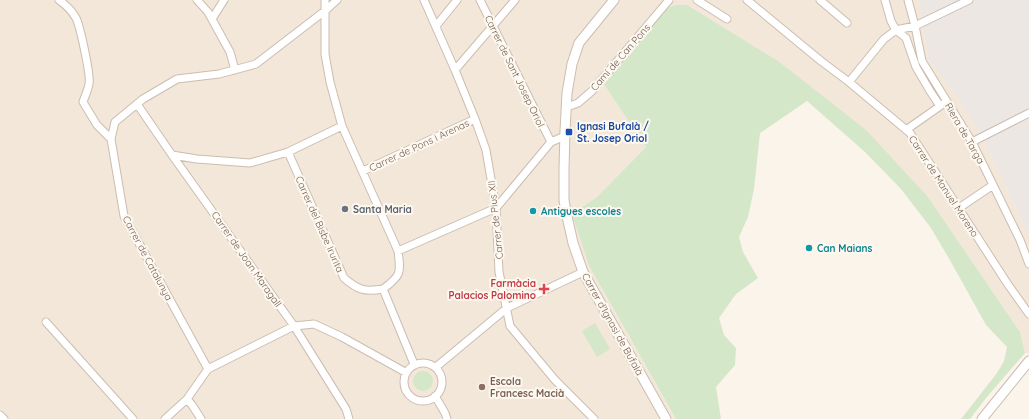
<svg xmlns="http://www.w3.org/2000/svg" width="1029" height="419" font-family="Quicksand,sans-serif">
	<rect width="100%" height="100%" fill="#fbf4ea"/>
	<path fill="#f2e7d9" d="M0,0h919l9,59 30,39 25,40 46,98v117h-4l-5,-21 -92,-135 -150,-136 -175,22 43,64 -49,50 -25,17 17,52 35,61 52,92h-676z"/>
	<path fill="#ece7e3" d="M919,0h110v236l-46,-98 -25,-40 -30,-39z"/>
	<path fill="#d5e7c9" d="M678,5h9l91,56 88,69 62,67 92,135 5,21 -39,45 -16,21h-9l36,-46 7,-12 3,-14 -21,-22 -35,-63 -20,-34 -30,-39 -36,-37 -58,-51 -47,32 -6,56 -6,28 -9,20 4,15 15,26 -22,16 -17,24 5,17 12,13 -1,17 -19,22 5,32h-45l-52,-92 -35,-61 -17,-52 25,-17 49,-50 -43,-64 56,-68 10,-8z
		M595,323l15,26 -13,8 -15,-26z
		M413 381a10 10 0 1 1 20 0a10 10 0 1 1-20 0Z"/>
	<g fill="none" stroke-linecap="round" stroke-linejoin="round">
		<defs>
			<path id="minor" d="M59,0c7,5 13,11 17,18 4,8 15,58 13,66 -1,6 -4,12 -6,18l14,23 14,14 13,77 84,153
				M197,0l11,12 22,40 5,18
				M325,0v54l5,28 12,44 56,125c3,22 3,25 -15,38l31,75
				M424,0l31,70 20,49 11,31 10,58 3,64 11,54 45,54 39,39
				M480,0l71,142
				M697,0l30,19
				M747,0l74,61 28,21 61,51 97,150 22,31
				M820,0l27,23
				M885,0l6,21 5,9 10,8 10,29 14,24 10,15
				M908,0l7,26 7,35 50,81 48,98 9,24
				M212,19l12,-19
				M436,26l21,-26
				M455,70l60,-70
				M849,82l35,-43 12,-9 19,-4 54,-26
				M137,104l35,51 122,171 52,83 3,10
				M567,107l11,-4 14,-12 77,-91
				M906,130l37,-26
				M111,139l4,-17 28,-23 34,-20 42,-5 37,-10 70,-54 11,-10
				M972,142l57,-29
				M288,152l56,126c14,12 20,14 39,11
				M172,155l25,4 53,4 38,-11 54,-26
				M363,171l112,-52
				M959,208l34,-23
				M398,251l98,-43 55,-66 14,-6
				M46,322l87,97
				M404 382a19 19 0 1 1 38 0a19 19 0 1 1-38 0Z
				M436,367l71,-59 76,-36
				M435,396l10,17 2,6
				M187,399l5,6 9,14
				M0,415l4,4
				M165,419l22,-20 21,-30 86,-43 20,-2 28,13 63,35"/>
			<path id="tertiary" d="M614,0l-35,43 -7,21 -5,29 -2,38 -1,38v31l2,12 7,31 10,29 83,147
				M982,419l47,-58"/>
		</defs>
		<use href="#minor" stroke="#ccbdb1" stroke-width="9"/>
		<use href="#tertiary" stroke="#ccbdb1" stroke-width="11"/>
		<use href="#minor" stroke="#fff" stroke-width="7"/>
		<use href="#tertiary" stroke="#fff" stroke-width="9"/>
	</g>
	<rect fill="#1a4fb4" stroke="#fdf8f0" stroke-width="1.5" x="565" y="128" width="8" height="8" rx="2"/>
	<circle fill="#6b7280" stroke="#fdf8f0" stroke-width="1.5" cx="345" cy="209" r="4"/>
	<g fill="#0f9aa8" stroke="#fdf8f0" stroke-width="1.5">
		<circle cx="533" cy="211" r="4"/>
		<circle cx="809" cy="248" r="4"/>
	</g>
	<path fill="#e0444e" stroke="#fdf8f0" stroke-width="1.5" d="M542 283h4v4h4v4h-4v4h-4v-4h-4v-4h4z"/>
	<circle fill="#8d6e63" stroke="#fdf8f0" stroke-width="1.5" cx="482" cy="387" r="4"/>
	<g text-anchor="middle" stroke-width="4" stroke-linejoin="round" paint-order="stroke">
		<g font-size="10" fill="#735d50" stroke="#fdf8f0">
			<text transform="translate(620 57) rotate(-49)" y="4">Camí de Can Pons</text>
			<text transform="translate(515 71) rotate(64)" y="4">Carrer de Sant Josep Oriol</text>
			<text transform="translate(965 133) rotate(60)" y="4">Riera de Targa</text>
			<text transform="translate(419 145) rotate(-25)" y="4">Carrer de Pons i Arenas</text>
			<text transform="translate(944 186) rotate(57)" y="4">Carrer de Manuel Moreno</text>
			<text transform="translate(495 220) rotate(-96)" y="4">Carrer de Pius XII</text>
			<text transform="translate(320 224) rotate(66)" y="4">Carrer del Bisbe Irurita</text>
			<text transform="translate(148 258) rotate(62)" y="4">Carrer de Catalunya</text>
			<text transform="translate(247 259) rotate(55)" y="4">Carrer de Joan Maragall</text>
			<text transform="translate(613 324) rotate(61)" y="4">Carrer d'Ignasi de Bufalà</text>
		</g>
		<g font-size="10" font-weight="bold" fill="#164399" stroke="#fdf8f0" text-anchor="start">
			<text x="577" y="130">Ignasi Bufalà /<tspan x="577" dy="12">St. Josep Oriol</tspan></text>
		</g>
		<g font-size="10" font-weight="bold" fill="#5b616d" stroke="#fdf8f0" text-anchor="start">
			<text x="353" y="213">Santa Maria</text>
		</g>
		<g font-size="10" font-weight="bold" fill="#0d838f" stroke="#fdf8f0" text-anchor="start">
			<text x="541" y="215">Antigues escoles</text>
			<text x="817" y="252">Can Maians</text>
		</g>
		<g font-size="10" font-weight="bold" fill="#be3a42" stroke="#fdf8f0" text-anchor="end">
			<text x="536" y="287">Farmàcia<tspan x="536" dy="12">Palacios Palomino</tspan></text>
		</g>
		<g font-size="10" font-weight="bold" fill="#785e54" stroke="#fdf8f0" text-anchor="start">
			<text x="490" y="385">Escola<tspan x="490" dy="12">Francesc Macià</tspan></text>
		</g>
	</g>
</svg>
